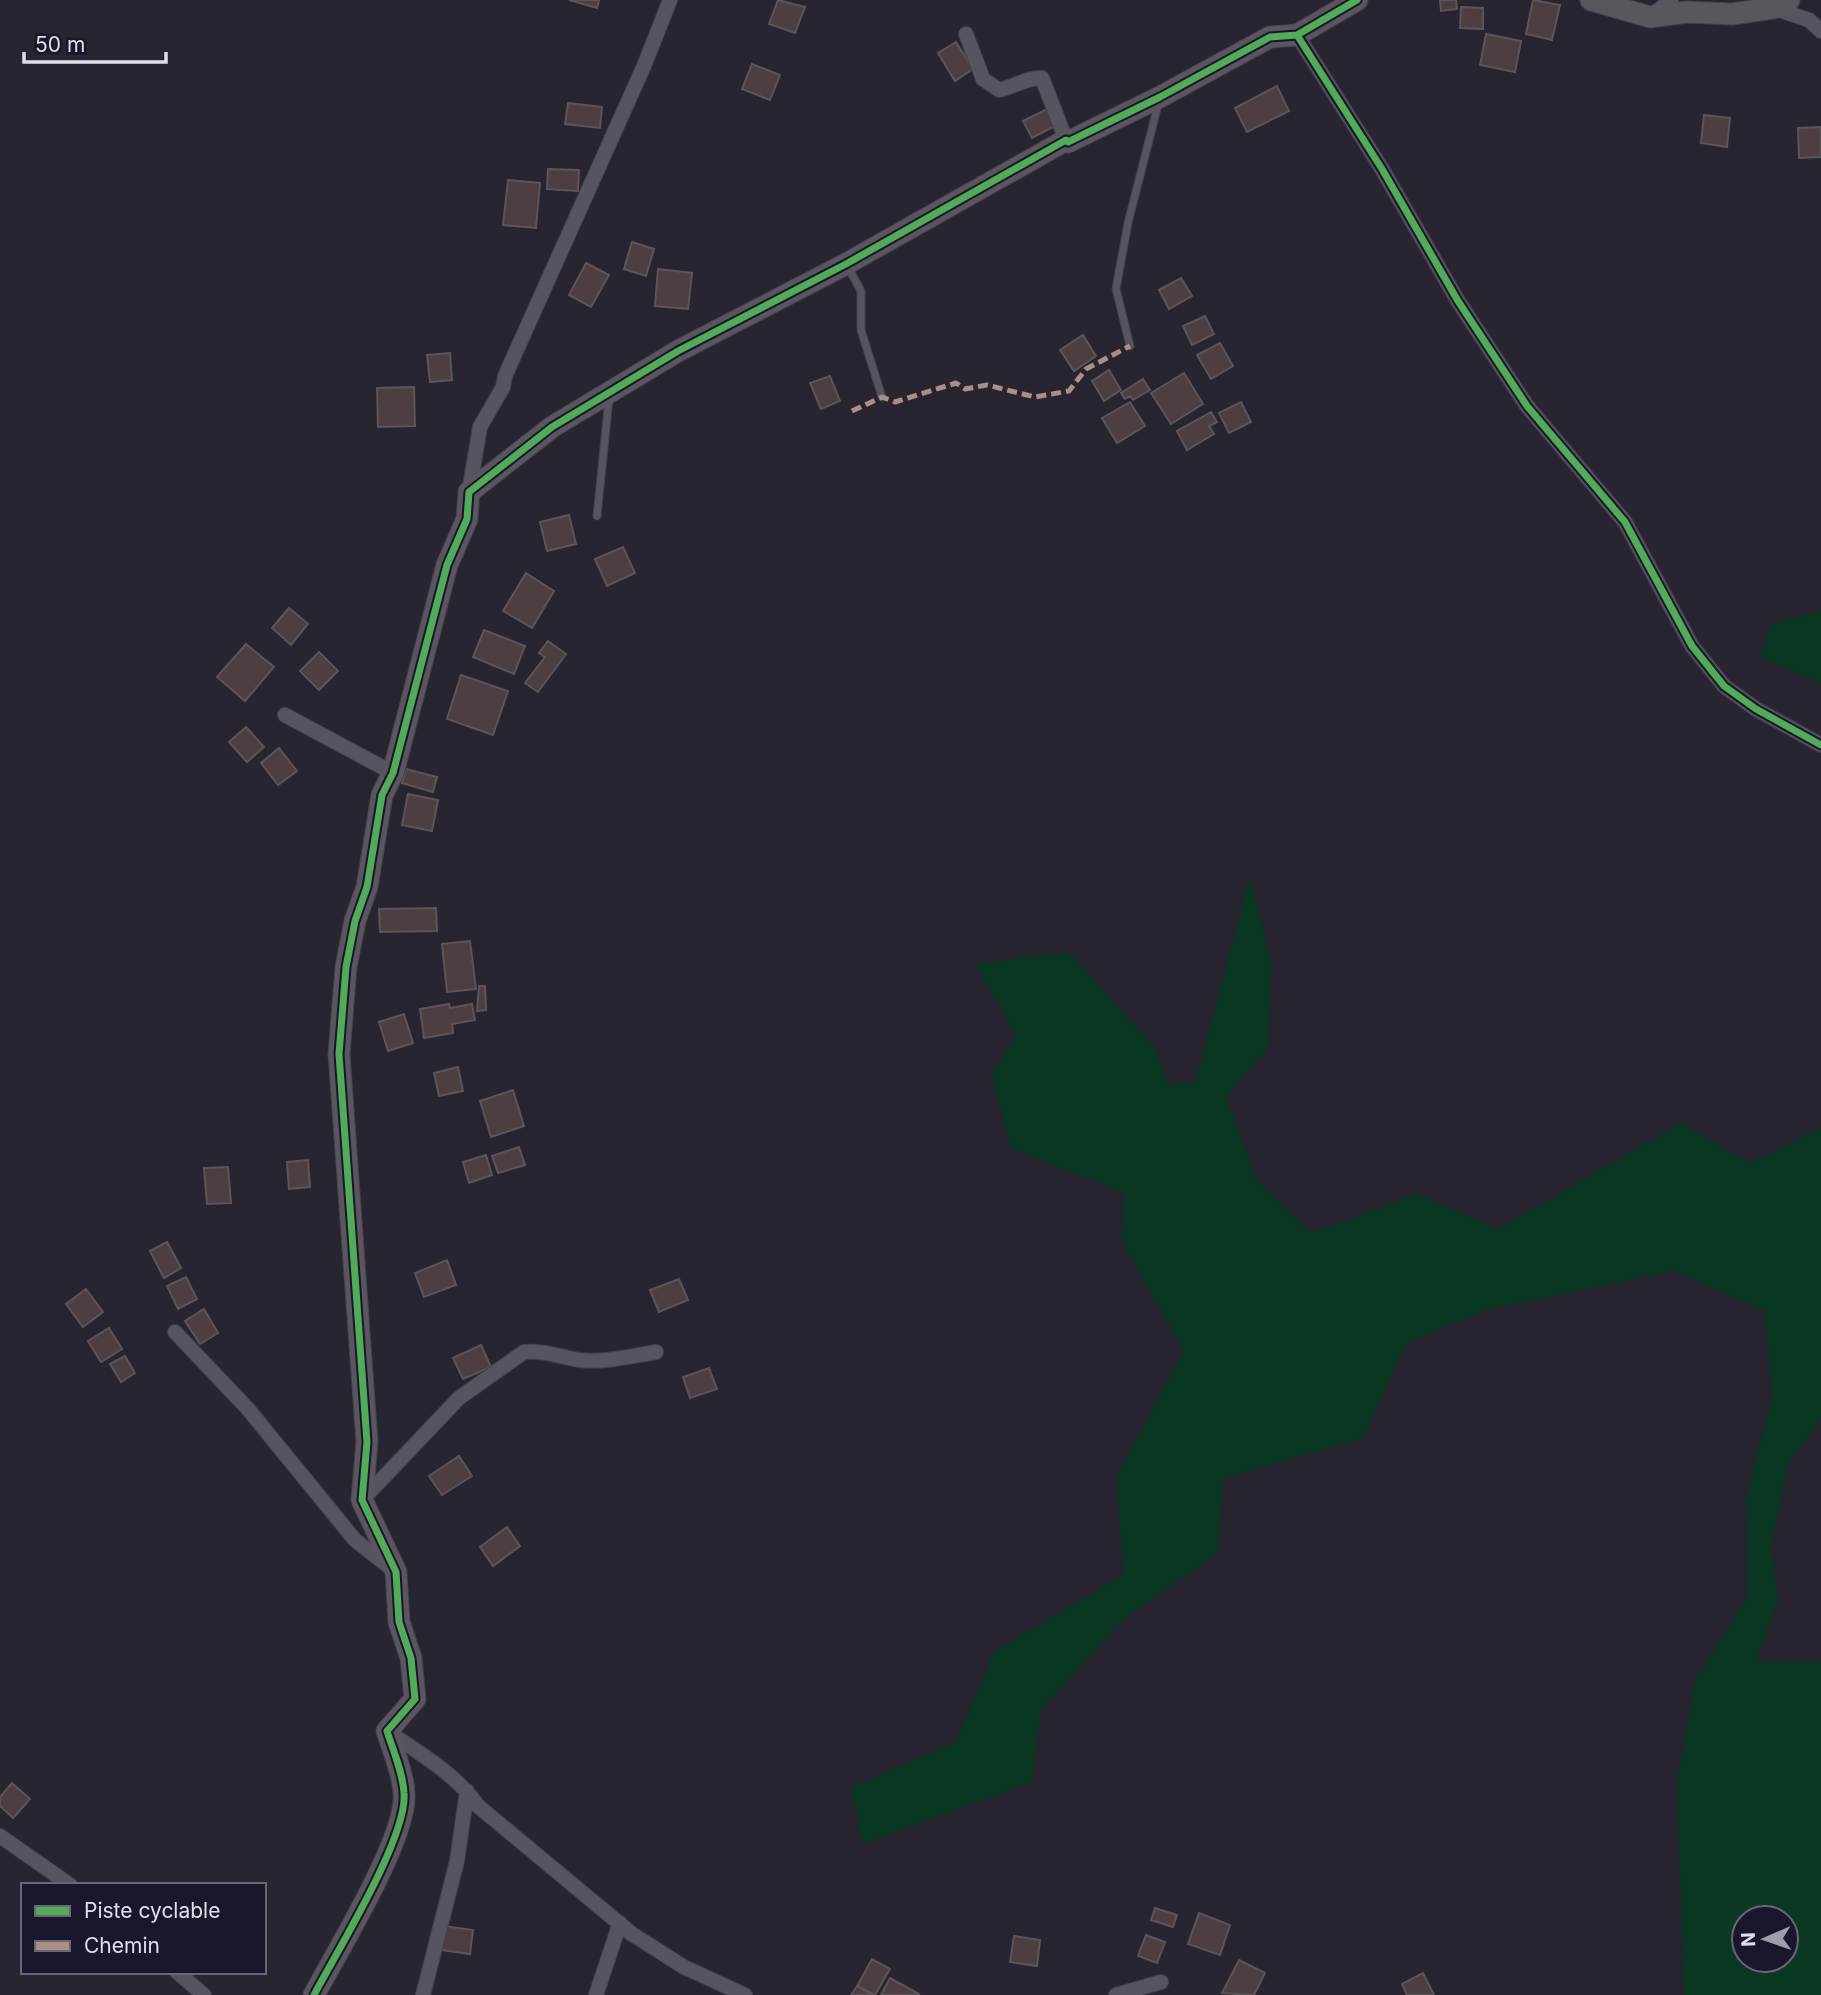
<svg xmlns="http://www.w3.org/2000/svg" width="1821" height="1995" font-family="Inter,sans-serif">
	<rect width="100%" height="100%" fill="#282531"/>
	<path fill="#0a3822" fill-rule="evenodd" d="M1821,611v73l-61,-27 11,-33z
		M1250,876l22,91 -4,82 -42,47 31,84 54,53 106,-39 81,35 183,-106 69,40 71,-36v292l-32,43 -18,85 7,53 -21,62 64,-1v334h-137l-7,-211 18,-104 52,-82 -1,-102 26,-98 -7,-87 -92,-40 -187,39 -80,34 -43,94 -139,40 -7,76 -92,64 -84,92 -9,72 -169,62 -12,-57 105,-45 38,-90 129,-77 -6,-99 67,-125 -63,-111 3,-47 -114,-45 -18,-73 24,-40 -41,-71 93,-12 87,95 14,39 27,-6zM1744,1918h42v42h-42z"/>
	<path fill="#4d3f41" stroke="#5c5458" stroke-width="2" d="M569,0h30l-2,8z
		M778,0l27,7 -10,26 -26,-9z
		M1440,0h16l1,9 -16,2z
		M1533,0l27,5 -8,35 -26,-6z
		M1461,7l22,1v21l-23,-1z
		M1486,34l35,7 -6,31 -35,-7z
		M956,42l17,27 -18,12 -17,-28z
		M752,64l28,11 -10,25 -28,-11z
		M1277,86l12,25 -42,21 -12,-24z
		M568,103l34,4 -2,21 -35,-4z
		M1047,109l8,17 -23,12 -9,-17z
		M1704,115l26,3 -3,29 -26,-4z
		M1821,127v30l-22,1 -1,-30z
		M548,169l31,1 -1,21 -31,-2z
		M508,180l32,3 -4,45 -33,-3z
		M632,242l22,7 -8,27 -22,-7z
		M586,263l23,12 -18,32 -22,-12z
		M658,269l34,4 -4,36 -33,-3z
		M1181,278l11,18 -23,13 -10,-19z
		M1205,316l9,18 -22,11 -9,-19z
		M1083,335l13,21 -22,15 -14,-21z
		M1220,343l13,23 -22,13 -14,-24z
		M450,353l2,27 -22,2 -3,-27z
		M1109,370l12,20 -17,11 -12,-20z
		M1184,373l19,31 -32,20 -20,-31z
		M830,376l10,25 -19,8 -11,-26z
		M1143,379l7,11 -17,10 -3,-4 -5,3 -4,-6z
		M414,387l1,39 -37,1 -1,-39z
		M1130,402l15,24 -28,17 -15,-25z
		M1241,402l10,20 -22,11 -10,-20z
		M1211,412l6,10 -8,4 5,8 -27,16 -10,-19z
		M569,515l7,29 -29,7 -7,-29z
		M623,547l12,26 -28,13 -12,-27z
		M526,573l28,18 -22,37 -29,-17z
		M289,608l19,16 -17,21 -19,-17z
		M484,630l41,16 -11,28 -41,-17z
		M548,641l18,13 -28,38 -13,-9 20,-26 -6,-4z
		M246,644l28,23 -29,34 -28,-24z
		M319,652l19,19 -19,19 -19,-19z
		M461,675l47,16 -15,44 -46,-16z
		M246,727l18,20 -17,15 -18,-20z
		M279,748l18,23 -19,14 -17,-22z
		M406,769l31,8 -4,15 -31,-9z
		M408,794l30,6 -6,31 -30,-6z
		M436,908l1,23 -57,1 -1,-23z
		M470,941l6,48 -29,3 -5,-48z
		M479,986h6l1,24 -9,1z
		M449,1004l1,4 22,-4 3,16 -23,4 1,9 -29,5 -4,-29z
		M404,1014l9,29 -25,8 -9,-29z
		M458,1067l5,24 -24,5 -5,-23z
		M513,1090l11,36 -33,11 -11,-36z
		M519,1147l6,18 -27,8 -6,-17z
		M486,1155l6,20 -23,8 -6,-21z
		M308,1160l2,27 -21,2 -2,-27z
		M228,1167l3,36 -24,1 -3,-36z
		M167,1242l14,26 -17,10 -14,-27z
		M447,1260l9,25 -32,12 -9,-24z
		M186,1277l11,22 -19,10 -11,-23z
		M679,1279l9,21 -29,12 -9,-22z
		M86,1289l17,23 -20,15 -17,-23z
		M204,1309l14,24 -18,11 -15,-23z
		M109,1328l13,21 -21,13 -13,-21z
		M481,1345l10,22 -28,12 -10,-21z
		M125,1356l10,17 -14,9 -11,-18z
		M709,1368l8,21 -27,9 -7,-21z
		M459,1456l13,20 -30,19 -13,-19z
		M507,1527l13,19 -27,20 -13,-19z
		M12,1783l18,16 -17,19 -13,-12v-9z
		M1155,1908l22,7 -4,12 -22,-7z
		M1199,1913l31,12 -10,30 -32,-11z
		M444,1926l29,4 -3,24 -29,-4z
		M1146,1935l19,7 -8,21 -19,-7z
		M1014,1936l26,4 -3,26 -27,-4z
		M872,1959l18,10 -15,26 -18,-9z
		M1239,1960l26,13 -11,22 -32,-2z
		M1423,1973l11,22h-27l-5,-11z
		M890,1978l29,16 -1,1h-37z
		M857,1986l15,9h-21z"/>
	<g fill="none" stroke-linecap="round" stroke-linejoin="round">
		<defs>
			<path id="lane" d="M848,267l13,24v39l21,67
				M1130,346l-14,-57 12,-66 31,-122
				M597,516l12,-117"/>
			<path id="street" d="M1773,8l36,12 12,11
				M1651,16l20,-16
				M966,34l17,45 16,11c14,-3 29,-13 43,-12l24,62
				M1297,35l85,134 76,132 69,105 98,116 67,124 32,40 32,23 65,36
				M469,492l11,-65 23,-40 2,-11 139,-310 26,-66
				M285,715l108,58
				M175,1332l73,77 107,131 37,29
				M362,1500l97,-102 65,-46c20,-2 36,5 55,8 25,3 52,-4 77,-8
				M387,1731c32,22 69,43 91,75l154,128 52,33 61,28
				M0,1836l70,49
				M177,1972l27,23
				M423,1995l34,-134 10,-70
				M596,1995l24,-72
				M1116,1995l45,-13"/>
			<path id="secondary" d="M1591,0l59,17 37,-5 45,2 41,-6 16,-8
				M314,1995c22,-42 94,-158 90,-202 -1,-20 -11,-43 -17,-62l28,-32 -4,-41 -12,-36 -3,-50 -34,-72 5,-58 -28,-388 7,-87 9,-46 12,-34 15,-92 11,-22 54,-208 20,-46 2,-27 83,-65 126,-76 168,-87 220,-124 2,2 92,-45 110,-60 27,-2 60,-35"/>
		</defs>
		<use href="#lane" stroke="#42404b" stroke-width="9"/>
		<use href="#street" stroke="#42404b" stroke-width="16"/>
		<use href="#secondary" stroke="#42404b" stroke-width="23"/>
		<use href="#lane" stroke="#56545e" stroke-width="7"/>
		<use href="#street" stroke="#56545e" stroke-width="14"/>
		<use href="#secondary" stroke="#59575d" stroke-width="21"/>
		<path stroke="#ac8f84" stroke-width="5" stroke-dasharray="10 5" stroke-linecap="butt" d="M852,411l30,-14 13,5 61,-19 9,6 22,-4 48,12 34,-6 17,-22 44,-23"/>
		<defs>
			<path id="cycleway" d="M1297,35l85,134 76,132 69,105 98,116 67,124 32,40 32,23 65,36
				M314,1995c22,-42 94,-158 90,-202 -1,-20 -11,-43 -17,-62l28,-32 -4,-41 -12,-36 -3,-50 -34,-72 5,-58 -28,-388 7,-87 9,-46 12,-34 15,-92 11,-22 54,-208 20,-46 2,-27 83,-65 126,-76 168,-87 220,-124 2,2 92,-45 110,-60 27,-2 60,-35"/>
		</defs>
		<use href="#cycleway" stroke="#1a162b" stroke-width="11"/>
		<use href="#cycleway" stroke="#51ab58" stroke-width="7"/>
	</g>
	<rect x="21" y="1883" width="245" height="91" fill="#1a162b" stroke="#696679" stroke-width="2"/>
	<rect x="35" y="1906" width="35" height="10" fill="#51ab58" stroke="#696679" stroke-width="2"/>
	<text x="84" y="1918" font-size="21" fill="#e0deed">Piste cyclable</text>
	<rect x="35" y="1941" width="35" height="10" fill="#ac8f84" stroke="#696679" stroke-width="2"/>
	<text x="84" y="1953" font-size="21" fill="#e0deed">Chemin</text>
	<g transform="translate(1765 1939) rotate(268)"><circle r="33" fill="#1a162b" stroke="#696679" stroke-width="2"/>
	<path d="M0-5L12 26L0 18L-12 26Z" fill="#a09dab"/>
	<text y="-10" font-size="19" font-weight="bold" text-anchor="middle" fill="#e0deed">N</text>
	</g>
	<path d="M24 52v10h142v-10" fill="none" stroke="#e0deed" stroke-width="3.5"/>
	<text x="35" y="52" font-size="21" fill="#e0deed" stroke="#1a162b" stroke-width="5" paint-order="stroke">50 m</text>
</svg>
